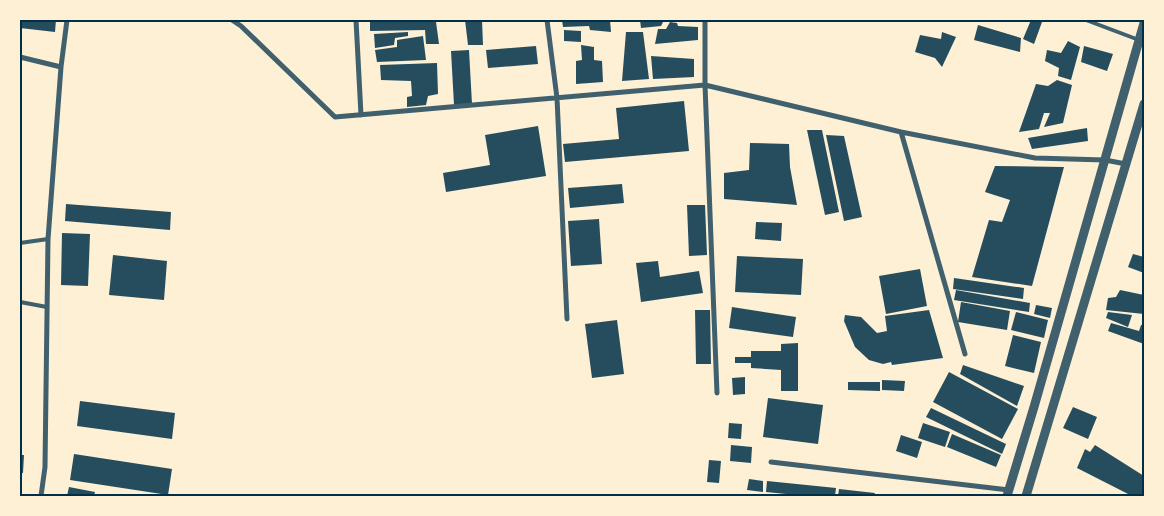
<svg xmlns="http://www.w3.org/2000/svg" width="1164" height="516" font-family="Cabin,sans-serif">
	<rect width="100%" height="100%" fill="#fdf0d5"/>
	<path fill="#264d5e" d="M21,20h35l-1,12 -35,-4z
		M370,20h64l2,2 3,22h-13l-1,-14 -55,1z
		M465,20h17l1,25h-15z
		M562,20h48l1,12 -21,-2 -1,-4 -26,1z
		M640,20h24l-3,6 -20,2z
		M1031,20l11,2 -8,22 -11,-5z
		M670,22l7,1 1,3 20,1v13l-43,4 3,-15h8z
		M978,25l43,13 -1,14 -46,-12z
		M564,30l17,1v11l-17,-1z
		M408,32v4l-13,2 -1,7 -19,3 -1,-14z
		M626,32h17l6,47 -27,2z
		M942,32l14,5 -14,30 -7,-9 -20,-6 5,-17 21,4z
		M423,36l3,24 -49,2 -2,-12 22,-3v-7z
		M1068,41l12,6 -9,33 -13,-4 1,-8 -14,-7 2,-11 14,3z
		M581,45l13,2v13l8,1 1,21 -27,2v-23l6,-1z
		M536,46l2,18 -50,4 -2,-18z
		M1084,46l29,8 -6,17 -26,-9z
		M469,50l3,54 -18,1 -3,-54z
		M651,56l43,3v18l-41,2z
		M437,63l1,31 -10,2 -2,9 -19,2v-10l5,-1 -1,-15 -30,-1 -1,-15z
		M1057,80l15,5 -9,38 -19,4 6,-14h-6l-5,16 -20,3 17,-48 12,2z
		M684,101l5,50 -124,11 -2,-18 56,-5 -3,-31z
		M538,126l8,50 -100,16 -3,-19 47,-8 -5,-30z
		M1087,128l1,13 -56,8 -4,-11z
		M807,130h15l17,82 -14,3z
		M826,135l18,1 18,81 -18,4z
		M750,143l39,1 1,23 7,38 -73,-6v-26l25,-3z
		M995,166l69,1 -32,119 -60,-9 17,-57 13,2 8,-22 -25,-8z
		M622,184l2,19 -54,5 -2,-20z
		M66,204l105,8 -1,18 -105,-9z
		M687,205h18l2,50 -18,1z
		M599,219l3,45 -31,2 -3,-45z
		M756,222l26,1 -1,18 -26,-2z
		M62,233l28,1 -2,52 -27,-1z
		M1133,254l11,3v16l-16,-6z
		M113,255l54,6 -3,39 -55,-5z
		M737,256l66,3 -2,36 -66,-3z
		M658,261l2,16 39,-6 4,22 -62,9 -5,-39z
		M920,269l7,37 -41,8 -7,-38z
		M954,278l70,10 -1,11 -70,-10z
		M956,290l74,13 -1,9 -75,-12z
		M1120,290l24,5v19l-38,-4 2,-12 8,-1z
		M961,302l49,9 -3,19 -49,-8z
		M1036,305l16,3 -2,10 -16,-4z
		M732,307l64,10 -3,20 -64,-9z
		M695,310h15l1,54h-15z
		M929,310l14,48 -51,7 -1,-3 -8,2 -14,-4 -14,-13 -11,-26 1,-6 16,2 16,16 10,-2 -2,-15z
		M1016,312l32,8 -4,18 -33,-8z
		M1108,312l24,3 -4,12 -22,-9z
		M617,320l7,54 -32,4 -7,-54z
		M1111,323l28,8 2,-6h3v19l-36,-13z
		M1013,335l28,7 -7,31 -29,-7z
		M798,343v48h-17v-21l-30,-2v-5h-16v-6h16v-6h30v-7z
		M963,365l61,21 -7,20 -57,-32z
		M949,372l69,37 -16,30 -69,-37z
		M745,377v17l-12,1 -1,-17z
		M882,380l23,1 -1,10 -22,-1z
		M848,382h32v9l-32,-1z
		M768,398l55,7 -5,39 -55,-7z
		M80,401l95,12 -3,26 -95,-13z
		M1073,407l24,10 -9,22 -25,-11z
		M931,408l75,36 -4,10 -76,-37z
		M729,423l13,1 -1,15 -13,-1z
		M923,423l27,9 -5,15 -27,-9z
		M952,434l49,21 -5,12 -49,-20z
		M901,435l21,7 -5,16 -21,-7z
		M731,445l21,2 -1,16 -21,-2z
		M1095,445l49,31v17l-2,3h-10l-55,-28 8,-19 5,3z
		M74,454l98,15 -4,26 -98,-15z
		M20,455h4l-1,18h-3z
		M709,460l12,1 -2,22 -12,-1z
		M749,479l14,2v11l-16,-2z
		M767,481l69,7 -1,8h-29l-40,-4z
		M69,487l26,5 -1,4h-27z
		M839,489l36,4 -1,3h-36z"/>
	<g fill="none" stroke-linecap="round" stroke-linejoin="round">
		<path stroke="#3f606c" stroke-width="4" d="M1086,20l53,20
			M20,243l28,-4
			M20,302l27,5"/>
		<path stroke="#3f606c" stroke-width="5" d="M232,20l9,6 94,91 370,-32 196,47 134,26 70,2 21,4
			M356,20l5,95
			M547,20l10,78 10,221
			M705,20v65l12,308
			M20,57l41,10
			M901,132l64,222
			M771,462l238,28
			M41,496l4,-29 3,-228 13,-172 6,-47"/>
		<path stroke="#3f606c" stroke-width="9" d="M1007,496l27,-89 110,-384
			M1026,496l118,-392"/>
	</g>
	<rect width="1164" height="516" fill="none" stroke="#fdf0d5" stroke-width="42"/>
	<rect x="21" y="21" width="1122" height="474" fill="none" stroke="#003049" stroke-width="2"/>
</svg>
